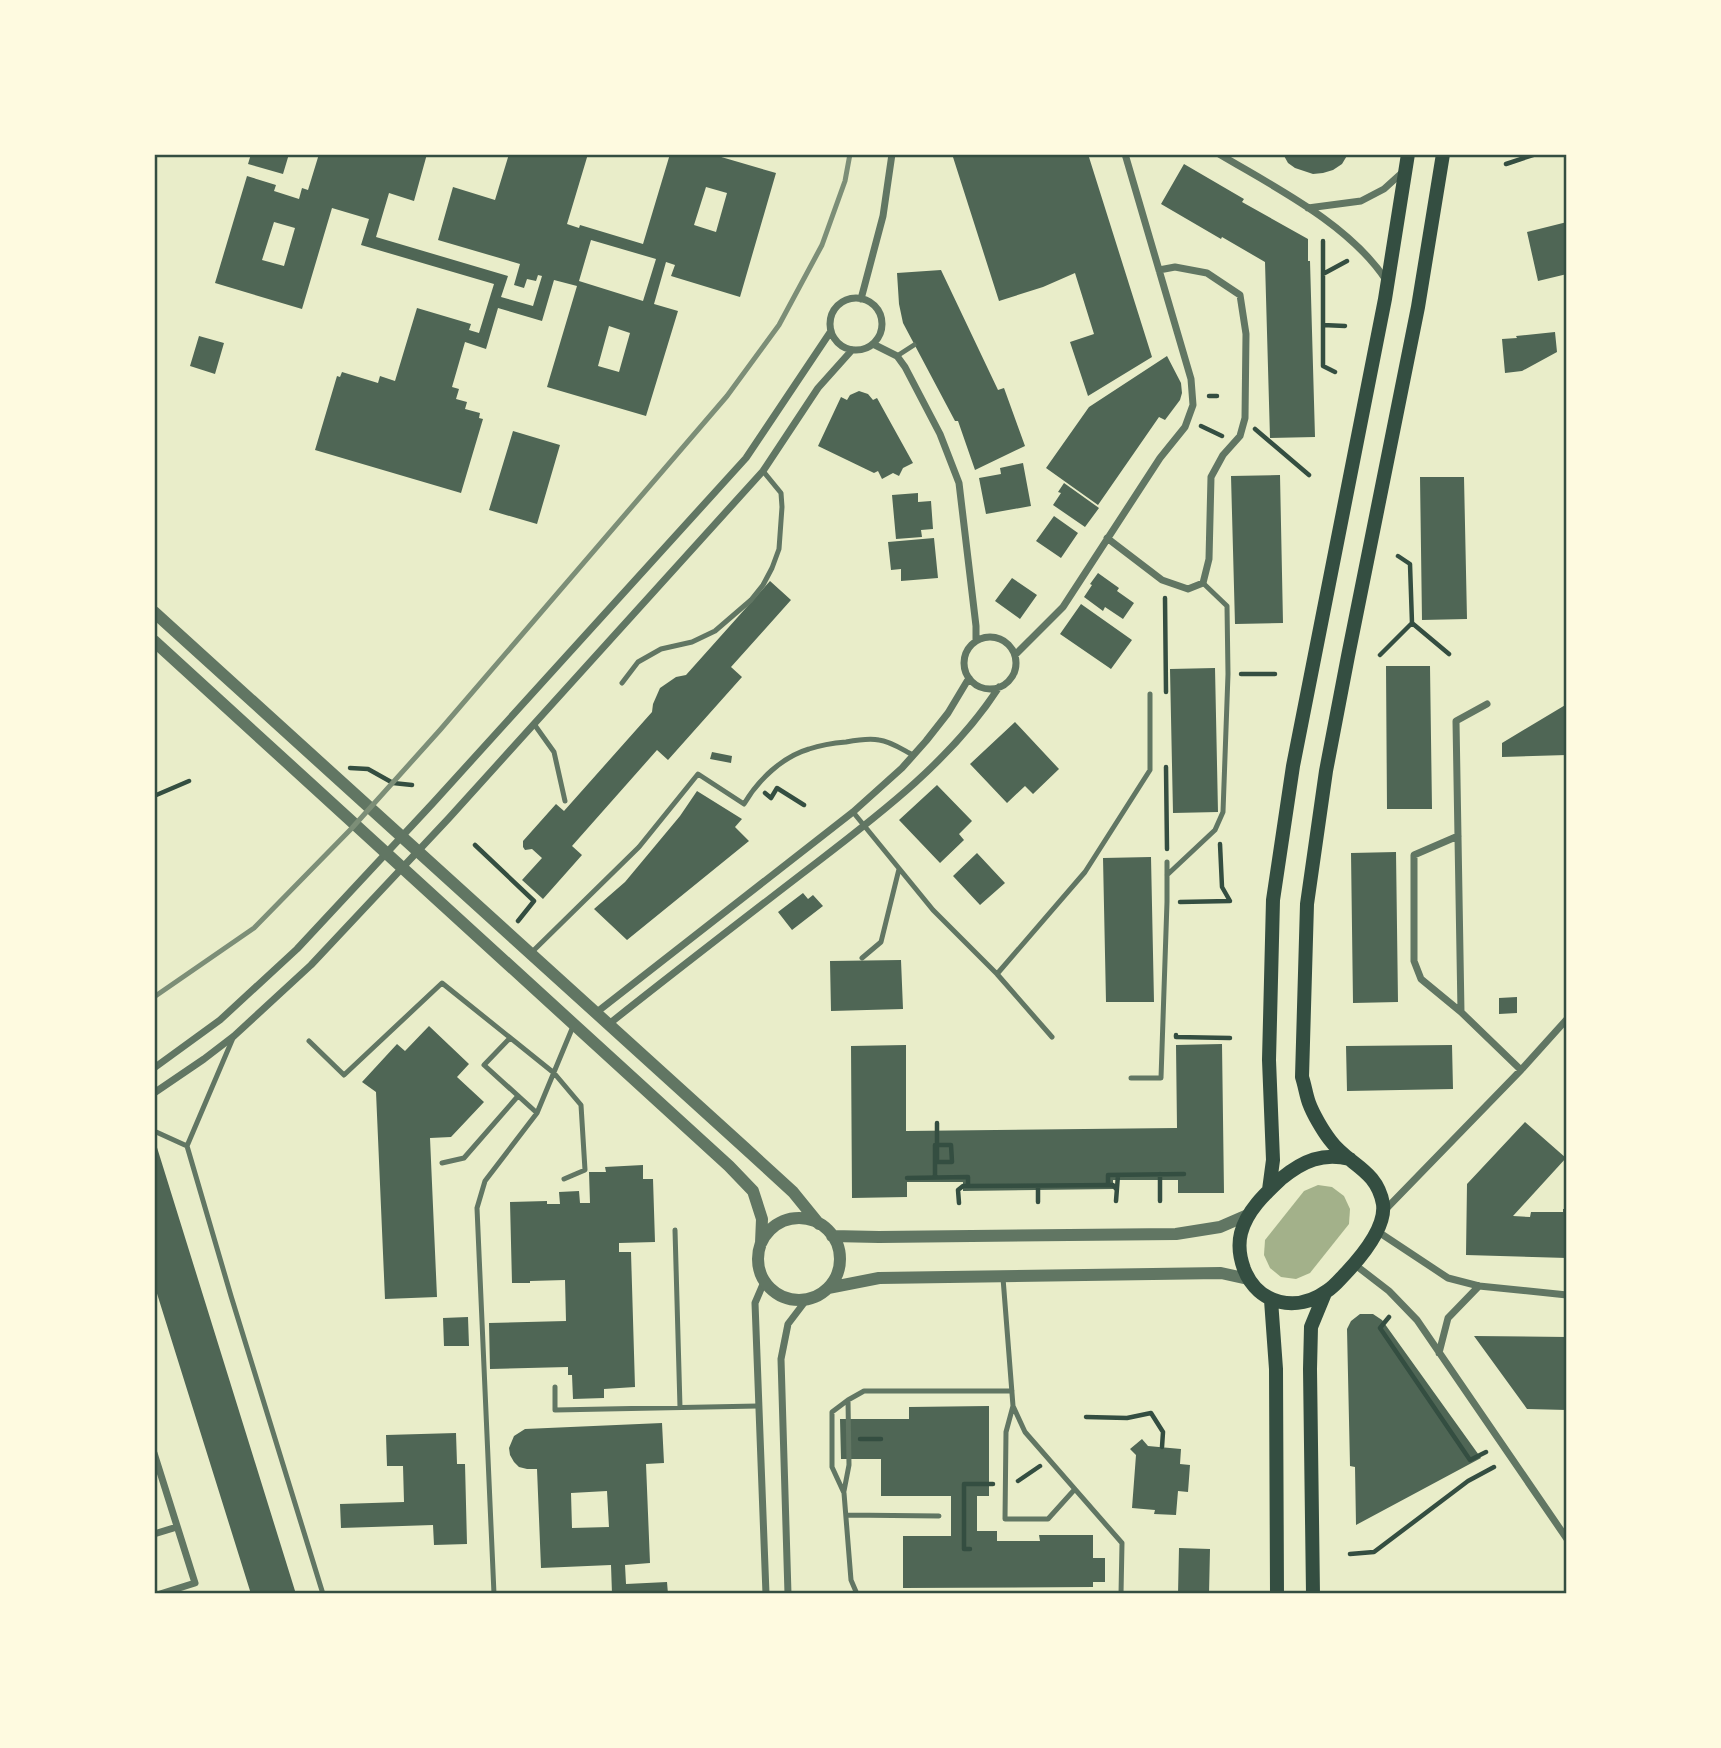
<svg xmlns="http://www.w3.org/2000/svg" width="1721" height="1748" font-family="'DejaVu Sans',sans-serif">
	<rect width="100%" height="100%" fill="#e9edc9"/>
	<path fill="#a3b18a" d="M1318,1185l14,2 12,9 6,13 -1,15 -39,49 -14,6 -15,-2 -11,-9 -6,-13 1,-15 39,-49z"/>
	<path fill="#4f6655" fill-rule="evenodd" d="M251,154h38l-6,20 -35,-10z
		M319,154h108l-13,47 -25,-8 -13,44 132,39 -7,21 32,9 9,-30 -4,-1 -2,6 -9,-2 -3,9 -10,-3 6,-21 -82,-24 15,-53 42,13 14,-46h79l-21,70 12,4 1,-3 63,19 27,-90h41l65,19 -36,124 -69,-21 4,-11 -9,-3 -12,42 24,7 -32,105 -99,-29 30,-101 -23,-6 -12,41 -44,-13 -12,41 -21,-7 -13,45 7,2 -3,10 11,3 -2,7 15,4 -1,5 4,1 -22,74 -146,-43 22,-74 3,1 2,-5 36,11 2,-7 15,5 22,-73 54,16 -2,6 10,3 15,-49 -133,-39 8,-26 -37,-11 -30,101 -87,-26 32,-107 29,9 -2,6 25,8 3,-11 6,2zM706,187l21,6 -11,39 -22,-7zM274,222l21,6 -11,38 -22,-6zM591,240l65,19 -13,42 -64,-20zM609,326l21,7 -11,39 -21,-6z
		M952,154h136l64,203 -64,39 -18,-54 24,-8 -19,-61 -32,14 -44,14z
		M1283,154h65l-6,10 -9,6 -10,3 -10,1 -18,-6 -7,-5z
		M1184,164l60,35 -2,3 66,37v22h2l5,176 -45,1 -5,-176 -43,-25 -1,2 -60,-35z
		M1567,222v52l-29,7 -11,-49z
		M941,270l57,120 6,-2 21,58 -50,24 -17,-49h-3l-52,-98 -4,-19 -2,-31z
		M1555,332l2,20 -35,19 -17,2 -3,-34 15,-1 -1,-2z
		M199,336l25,7 -9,31 -25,-8z
		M1167,356l14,27 1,10 -2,7 -15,20 -6,-3 -61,88 -52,-37 43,-61z
		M859,391l9,3 5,6 4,-2 36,65 -10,5 -4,8 -6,-3 -11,6 -4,-8 -4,2 -56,-27 23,-49 6,3 3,-5z
		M513,431l47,14 -23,79 -48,-14z
		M1023,463l8,43 -45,8 -7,-36 22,-4 -1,-6z
		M1280,475l3,148 -48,1 -4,-148z
		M1420,477h44l3,142 -45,1z
		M1064,483l35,25 -14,19 -32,-22 8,-12 -3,-1z
		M918,493v9l13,-1 2,28 -12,1 1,7 -26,2 -4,-44z
		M1054,516l24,17 -17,25 -25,-17z
		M934,538l4,40 -37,3v-12l-10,1 -3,-28z
		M1098,573l21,15 -2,3 17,12 -11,16 -18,-12 -2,4 -19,-14 8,-12 -2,-1z
		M1012,578l25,17 -17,24 -25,-18z
		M770,581l21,19 -60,67 11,10 -74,83 -11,-10 -85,96 10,9 -39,44 -21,-19 20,-22 -10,-9 -7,1 -2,-3v-6l33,-37 8,7 88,-99 1,-8 7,-16 16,-11 10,-2z
		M1081,604l51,36 -21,29 -51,-35z
		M1386,666h44l2,143h-45z
		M1215,668l3,144 -45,1 -3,-144z
		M1567,704v51l-65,2v-14z
		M1015,722l44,47 -26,25 -8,-8 -18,17 -37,-39z
		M712,752l20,4 -1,7 -21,-4z
		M937,785l35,36 -13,13 5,6 -24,23 -41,-43z
		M697,791l45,28 -7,8 14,14 -122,99 -33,-31 31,-27 55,-66z
		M1396,852l2,150 -45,1 -2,-150z
		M977,853l28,30 -25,22 -27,-29z
		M1151,857l3,145h-48l-3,-144z
		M803,893l5,6 5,-4 10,11 -31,24 -14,-18z
		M901,960l2,49 -72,2 -1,-50z
		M1517,997v16l-18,1v-16z
		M429,1026l40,38 -12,13 27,25 -33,35 -21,1 7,159 -52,2 -9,-207 -14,-10 35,-38 8,7z
		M1222,1044l2,149h-46v-13h-65v9l-150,2v-9h-56v15l-55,1 -1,-152 55,-1v86l271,-3 -1,-83z
		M1452,1045l1,44 -106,2 -1,-45z
		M1525,1122l41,36 -53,58 17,1 1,-5h32v-3h4v49l-101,-3 1,-71z
		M155,1141l141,453h-45l-97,-310z
		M643,1165v14h10l2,63 -36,1v9h12l4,135 -31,2v9l-31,1 -1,-24h-4v-8l-78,2 -1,-46 77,-2 -1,-41 -35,1v2h-18l-2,-81 37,-1v3h13l-1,-12 20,-1 1,12h10l-1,-31h17l-1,-5z
		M1360,1314h13l9,6 99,138 -125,67 -1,-58 -5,-1 -3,-137 4,-8z
		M468,1317l1,29h-25l-1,-28z
		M1474,1336l93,1v73l-40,-1z
		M989,1406v90h-12v35h20v10h43l-1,-6h54v23h12v24h-12v5l-190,1v-52h48v-40h-70v-37h-40l-1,-40h69v-12z
		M662,1423l2,40 -18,1 4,99 -25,2 1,19 41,-2 1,12h-56l-1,-29 -70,3 -4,-99h-10l-8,-2 -5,-5 -4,-7 -1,-7 5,-12 11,-7zM607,1491l2,36 -37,1 -1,-35z
		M456,1433l1,31h8l2,80 -33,1 -1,-20 -92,3 -1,-24 64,-2 -1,-36h-16l-1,-31z
		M1142,1439l6,7 33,3 -1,15 10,1 -2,27 -10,-1 -2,24 -22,-1 1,-4 -23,-2 4,-53 -6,-6z
		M1179,1548l31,1 -1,45h-31z"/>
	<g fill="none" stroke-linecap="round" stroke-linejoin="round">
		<path stroke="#344e41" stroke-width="4.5" d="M1506,164l30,-10
			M1323,241v125l12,6
			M1323,274l24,-13
			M1323,325l22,1
			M1209,396h8
			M1201,426l21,10
			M1255,429l54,46
			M1165,598l1,94
			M1412,623l37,31
			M1380,655l32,-32 -2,-59 -12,-8
			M1241,674h34
			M1166,767l1,82
			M350,768l18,1 25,14 19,2
			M765,793l6,5 6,-10 27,17
			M154,796l35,-15
			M475,845l59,56 -16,20
			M1180,902l50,-1 -8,-14 -2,-43
			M1176,1035v2l54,1
			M1160,1174v27
			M935,1177v-32h16l1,17h-15v-39
			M907,1178l61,-1v9
			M1108,1185v-10l76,-1
			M1038,1186v16
			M1116,1201l2,-26
			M959,1203l-1,-13 5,-4 150,-1 3,4
			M1389,1317l-9,11 90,132 16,-8
			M1086,1417l41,1 24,-5 12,19 -1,15
			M860,1439h21
			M1018,1481l22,-15
			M970,1549h-6v-65h29
			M1350,1554l24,-2 94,-71 26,-14"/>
		<path stroke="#617663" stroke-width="5" d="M897,356l17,-11
			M622,683l16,-21 23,-13 31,-7 23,-11 36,-31 12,-15 9,-17 7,-19 3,-42 -1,-14 -18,-22
			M534,724l20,28 11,49
			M853,812l80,98 64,64 55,63
			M1167,875l48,-45 8,-18 5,-138 -1,-68 -24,-23
			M531,953l108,-106 59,-73 46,30c14,-24 38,-47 65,-55 12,-4 25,-6 37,-7 11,-2 22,-4 33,-2 11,1 24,10 34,15
			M862,958l19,-16 18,-73
			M997,974l88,-102 65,-102v-76
			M233,1038l-46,108 44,150 92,298
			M510,1038l-26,27 53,48
			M309,1041l35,34 98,-92 112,90 27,32 4,65 -21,9
			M1131,1078h30l6,-176v-40
			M154,1131l33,15
			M442,1163l22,-5 54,-62
			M675,1230l5,177
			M1003,1278l10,128 -7,26 -1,87h43l27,-30
			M555,1387v23l203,-4
			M1013,1406l12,26 97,111 -1,51
			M844,1491l5,-26 -1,-65
			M846,1515l93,1
			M494,1594l-17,-386 8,-27 52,-68 37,-89
			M857,1594l-6,-14 -7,-87 -12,-26v-55l16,-12 16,-9h148"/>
		<path stroke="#617663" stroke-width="7" d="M1219,154c57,34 130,70 167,126
			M1308,208l53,-7 23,-12 21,-19
			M830 324a26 26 0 1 1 52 0a26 26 0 1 1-52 0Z
			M861,299l22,-83 9,-62
			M873,344l24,12 8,11 35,67 19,49 17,143v14
			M1107,538l55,42 26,9 15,-6 6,-24 2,-82 12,-22 17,-19 5,-18 1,-84 -6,-39 -33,-22 -32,-6 -16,3
			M964 663a26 26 0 1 1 52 0a26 26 0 1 1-52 0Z
			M1015,655l48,-48 97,-149 25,-31 8,-22 -2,-26 -66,-225
			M1487,704l-31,17 5,291 60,58
			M1458,836l-44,19v106l7,18 40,33
			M597,1012l256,-200 49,-44 24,-27 22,-28 21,-35
			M609,1024c64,-51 129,-101 194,-151 69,-53 148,-111 196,-186
			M154,1068l66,-48 77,-71 136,-146 313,-345 85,-127
			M154,1093l50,-34 30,-23 77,-71 138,-147 314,-347 55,-83 34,-38
			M1384,1211l137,-141 46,-51
			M1377,1231l71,47 31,8 88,9
			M1354,1264l35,27 28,29 150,219
			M764,1282l-9,21 11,291
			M1439,1353l9,-35 31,-32
			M154,1453l41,130 -35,11
			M154,1534l23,-7
			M788,1594l-7,-235 7,-35 19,-25"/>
		<path stroke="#617663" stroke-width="12" d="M154,612l591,536 48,44 26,32
			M154,641l575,525 24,25 9,28 -1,24
			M758 1259a41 41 0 1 1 82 0a41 41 0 1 1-82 0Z
			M832,1236l47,1 297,-3 44,-7 30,-13
			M828,1288l51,-10 342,-5 27,6"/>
		<path stroke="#344e41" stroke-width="14" d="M1350,1159c-27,-7 -47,2 -68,19 -16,15 -35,32 -41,55 -3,12 -1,25 3,36 14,36 53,44 83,22 8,-5 13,-12 19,-18 15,-16 40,-46 37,-69 -6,-35 -35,-39 -53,-64 -7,-9 -17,-26 -21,-37 -3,-8 -4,-17 -7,-26l5,-173 19,-133 22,-115 70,-349 25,-153
			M1269,1190l4,-30 -4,-100 4,-160 20,-134 92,-467 23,-145
			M1271,1300l5,69 1,225
			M1313,1594l-3,-225 1,-42 14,-34"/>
		<path stroke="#7c8e77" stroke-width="5" d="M154,997l100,-69 98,-100 88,-98 287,-334 52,-71 43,-80 23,-64 5,-27"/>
	</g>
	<rect width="1721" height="1748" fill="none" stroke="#fefae0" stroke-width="312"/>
	<rect x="156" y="156" width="1409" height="1436" fill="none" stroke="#344e41" stroke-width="2.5"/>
</svg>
